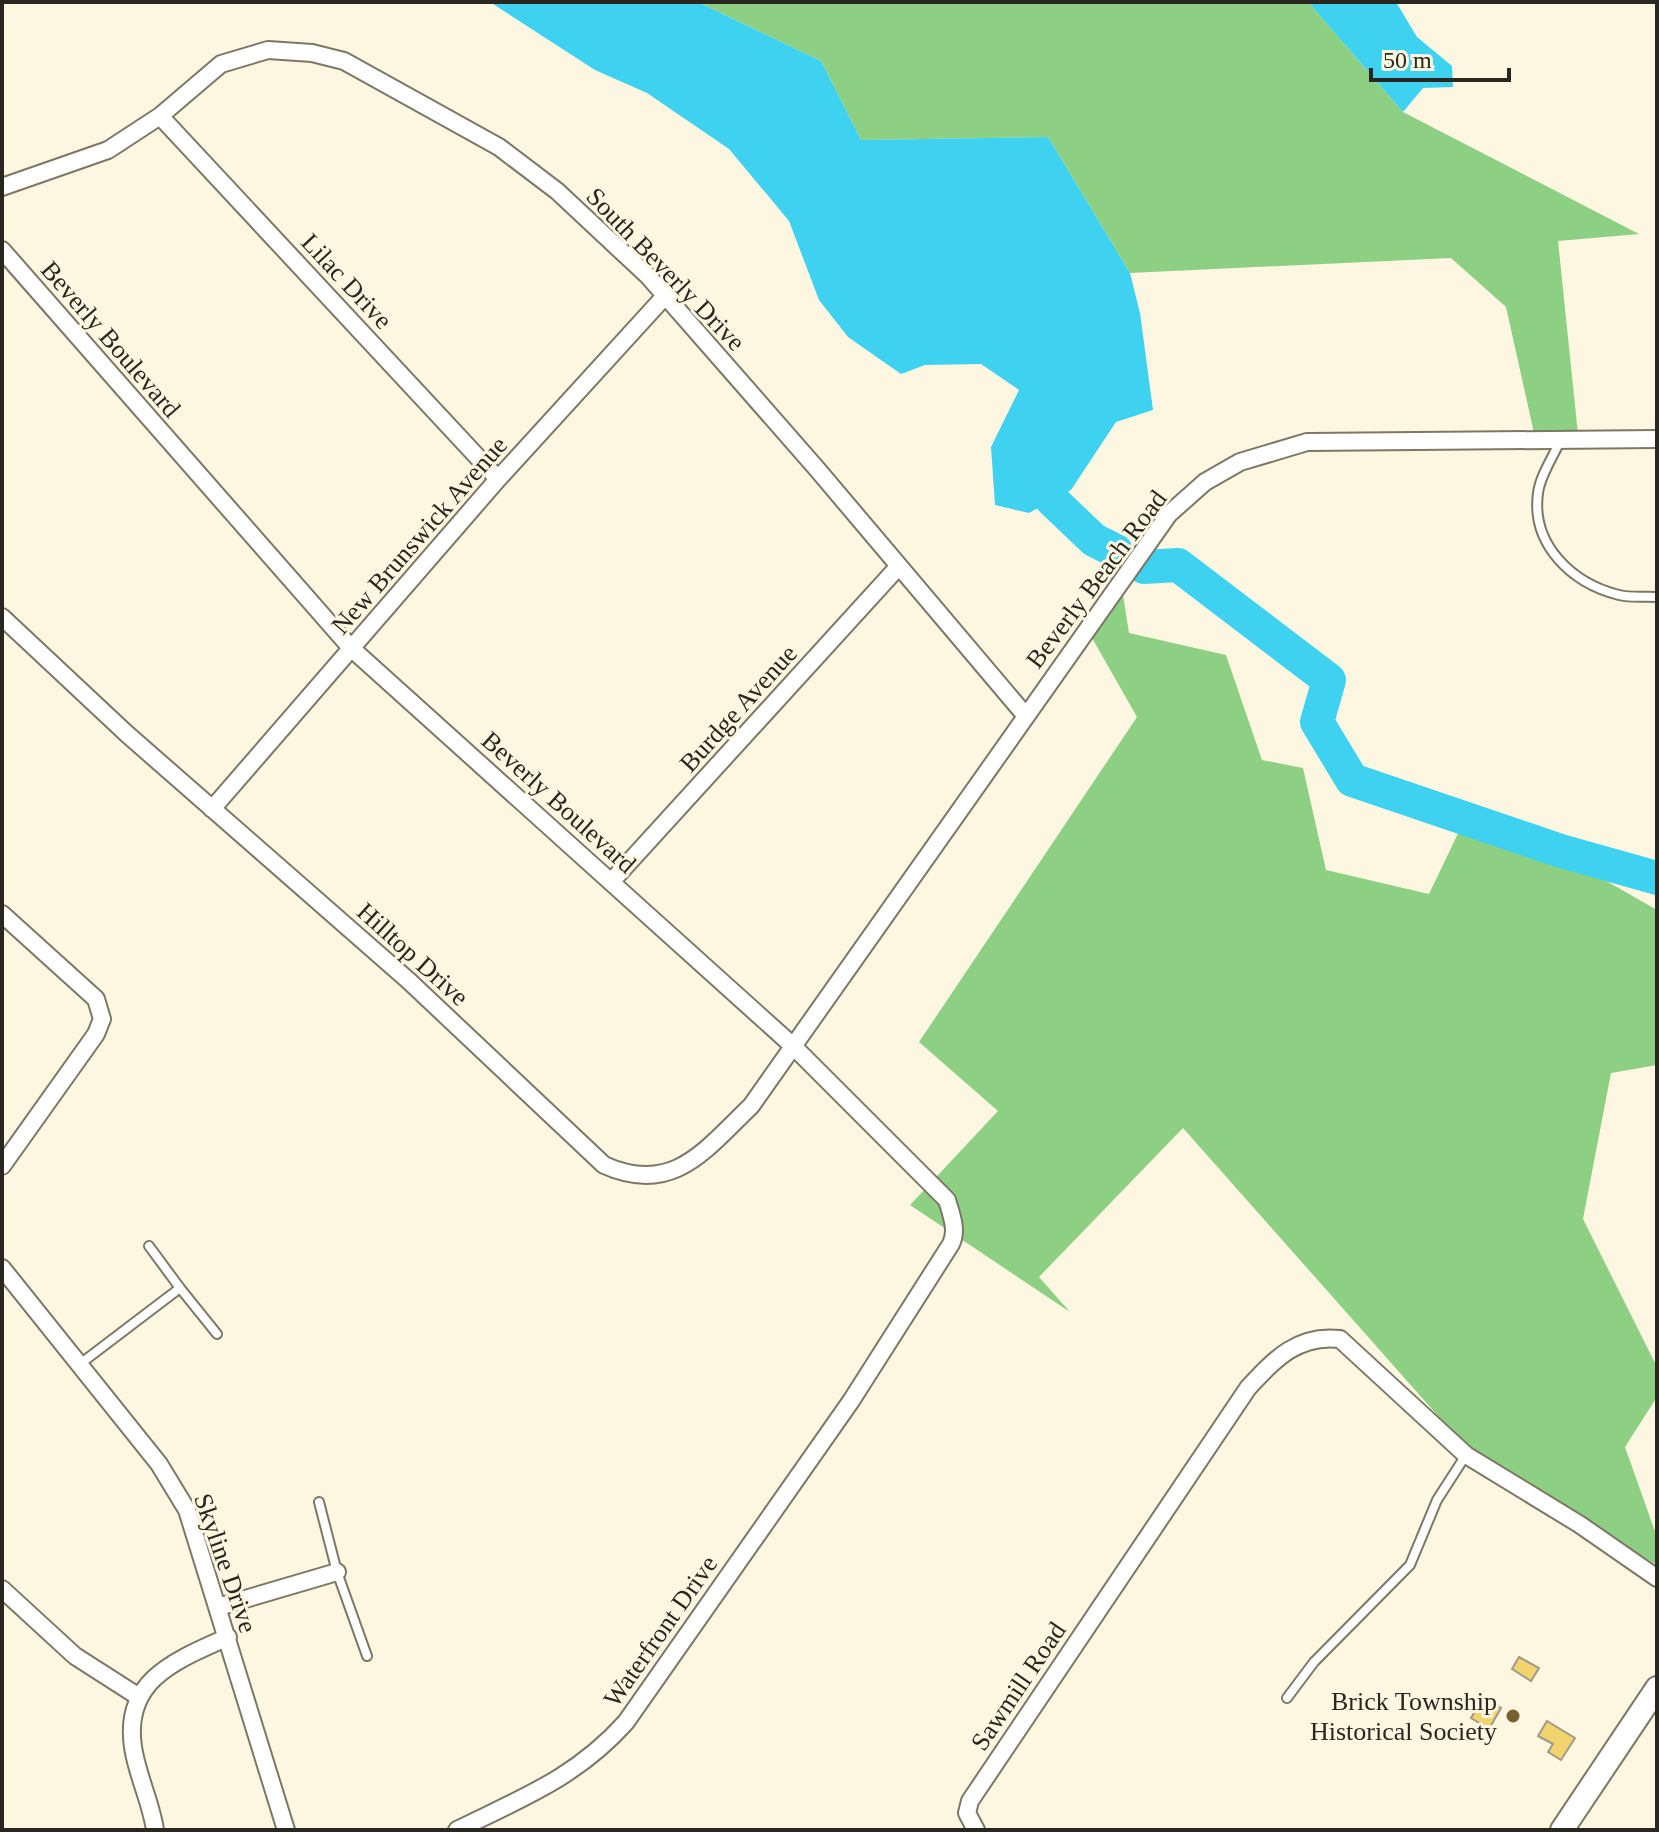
<svg xmlns="http://www.w3.org/2000/svg" width="1659" height="1832" font-family="'Times New Roman',serif">
	<rect width="100%" height="100%" fill="#fdf7e2"/>
	<path fill="#8dd083" d="M698,2l611,1 94,109 236,122 -81,7 20,193 -44,-1 -28,-126 -55,-49 -321,15 -82,-136 -187,3 -40,-79z
		M1123,595l6,38 97,22 36,105 41,8 23,102 103,24 34,-71 133,52 61,35v155l-46,8 -28,146 74,148v30l-32,50 32,90v28l-187,-113 -287,-324 -144,149 31,35 -160,-107 88,-94 -79,-69 218,-325 -45,-79z"/>
	<path fill="#3fd1f0" d="M490,2h208l123,59 40,79 187,-3 82,136 10,40 13,97 -37,12 -45,68 -42,23 -34,-8 -4,-58 28,-57 -38,-26 -56,1 -24,9 -53,-37 -29,-37 -30,-79 -60,-72 -82,-56 -52,-23z
		M1283,2h113l21,35 35,29 1,21 -30,1 -20,24 -94,-109z"/>
	<g fill="none" stroke-linecap="round" stroke-linejoin="round">
		<path stroke="#3fd1f0" stroke-width="34" d="M1052,500l42,40 22,11
			M1144,567l34,-2 151,115 -12,42 35,58 209,71 96,27"/>
	</g>
	<path fill="#f2d46e" stroke="#a09a87" stroke-width="2" d="M1519,1657l20,11 -8,13 -19,-12z
		M1484,1697l17,11 -12,21 -18,-11z
		M1547,1721l28,17 -14,22 -13,-8 5,-8 -15,-8z"/>
	<g fill="none" stroke-linecap="round" stroke-linejoin="round">
		<defs>
			<path id="lane" d="M1560,441c-7,16 -20,35 -22,52 -7,51 33,90 81,102 12,3 26,1 38,2
				M149,1246l31,42
				M80,1364l100,-76 37,46
				M319,1502l18,70 30,84
				M1287,1698l27,-36 96,-97 27,-65 29,-45"/>
			<path id="street" d="M160,116l338,363
				M2,187l106,-37 52,-34 61,-52 47,-14 44,3 32,8 155,86 58,44 91,85 169,193 208,246
				M2,250l349,398 442,398 154,154c4,14 11,30 4,44l-100,157 -225,321c-49,55 -104,76 -169,108
				M2,617l125,117 282,247 195,184c69,31 101,-15 147,-59l418,-592 36,-32 35,-20 67,-20 350,-3
				M212,809l286,-330 167,-183
				M611,882l288,-316
				M2,914l94,85 6,20 -6,15 -94,132
				M2,1268l157,196 28,46 99,320
				M2,1589l73,67 64,41
				M218,1607l119,-35
				M155,1830c-4,-28 -18,-55 -22,-83 -10,-68 44,-87 95,-110
				M976,1830l-9,-17 3,-12 278,-413c27,-29 50,-54 92,-49l126,116 113,69 78,54"/>
			<path id="secondary" d="M1562,1830l95,-142"/>
		</defs>
		<use href="#lane" stroke="#7d7766" stroke-width="12"/>
		<use href="#street" stroke="#7d7766" stroke-width="20"/>
		<use href="#secondary" stroke="#7d7766" stroke-width="26"/>
		<use href="#lane" stroke="#fff" stroke-width="8"/>
		<use href="#street" stroke="#fff" stroke-width="16"/>
		<use href="#secondary" stroke="#fff" stroke-width="22"/>
	</g>
	<circle fill="#786131" stroke="#fdf7e2" stroke-width="3" cx="1513" cy="1716" r="8"/>
	<g text-anchor="middle" stroke-width="6" stroke-linejoin="round" paint-order="stroke">
		<g font-size="26" fill="#2a2720" stroke="#fdf7e2">
			<text transform="translate(666 269) rotate(46)" y="9">South Beverly Drive</text>
			<text transform="translate(347 281) rotate(47)" y="9">Lilac Drive</text>
			<text transform="translate(111 339) rotate(49)" y="9">Beverly Boulevard</text>
			<text transform="translate(419 535) rotate(-49)" y="9">New Brunswick Avenue</text>
			<text transform="translate(1096 579) rotate(-53)" y="9">Beverly Beach Road</text>
			<text transform="translate(738 708) rotate(-48)" y="9">Burdge Avenue</text>
			<text transform="translate(559 802) rotate(42)" y="9">Beverly Boulevard</text>
			<text transform="translate(413 954) rotate(42)" y="9">Hilltop Drive</text>
			<text transform="translate(226 1563) rotate(71)" y="9">Skyline Drive</text>
			<text transform="translate(660 1631) rotate(-55)" y="9">Waterfront Drive</text>
			<text transform="translate(1018 1686) rotate(-56)" y="9">Sawmill Road</text>
		</g>
		<g font-size="26" fill="#2a2720" stroke="#fdf7e2" text-anchor="end">
			<text x="1497" y="1710">Brick Township<tspan x="1497" dy="30">Historical Society</tspan></text>
		</g>
	</g>
	<rect width="1659" height="1832" fill="none" stroke="#2a2720" stroke-width="8"/>
	<path d="M1371 68v12h138v-12" fill="none" stroke="#2a2720" stroke-width="4"/>
	<text x="1383" y="68" font-size="24" fill="#2a2720" stroke="#fdf7e2" stroke-width="6" paint-order="stroke">50 m</text>
</svg>
